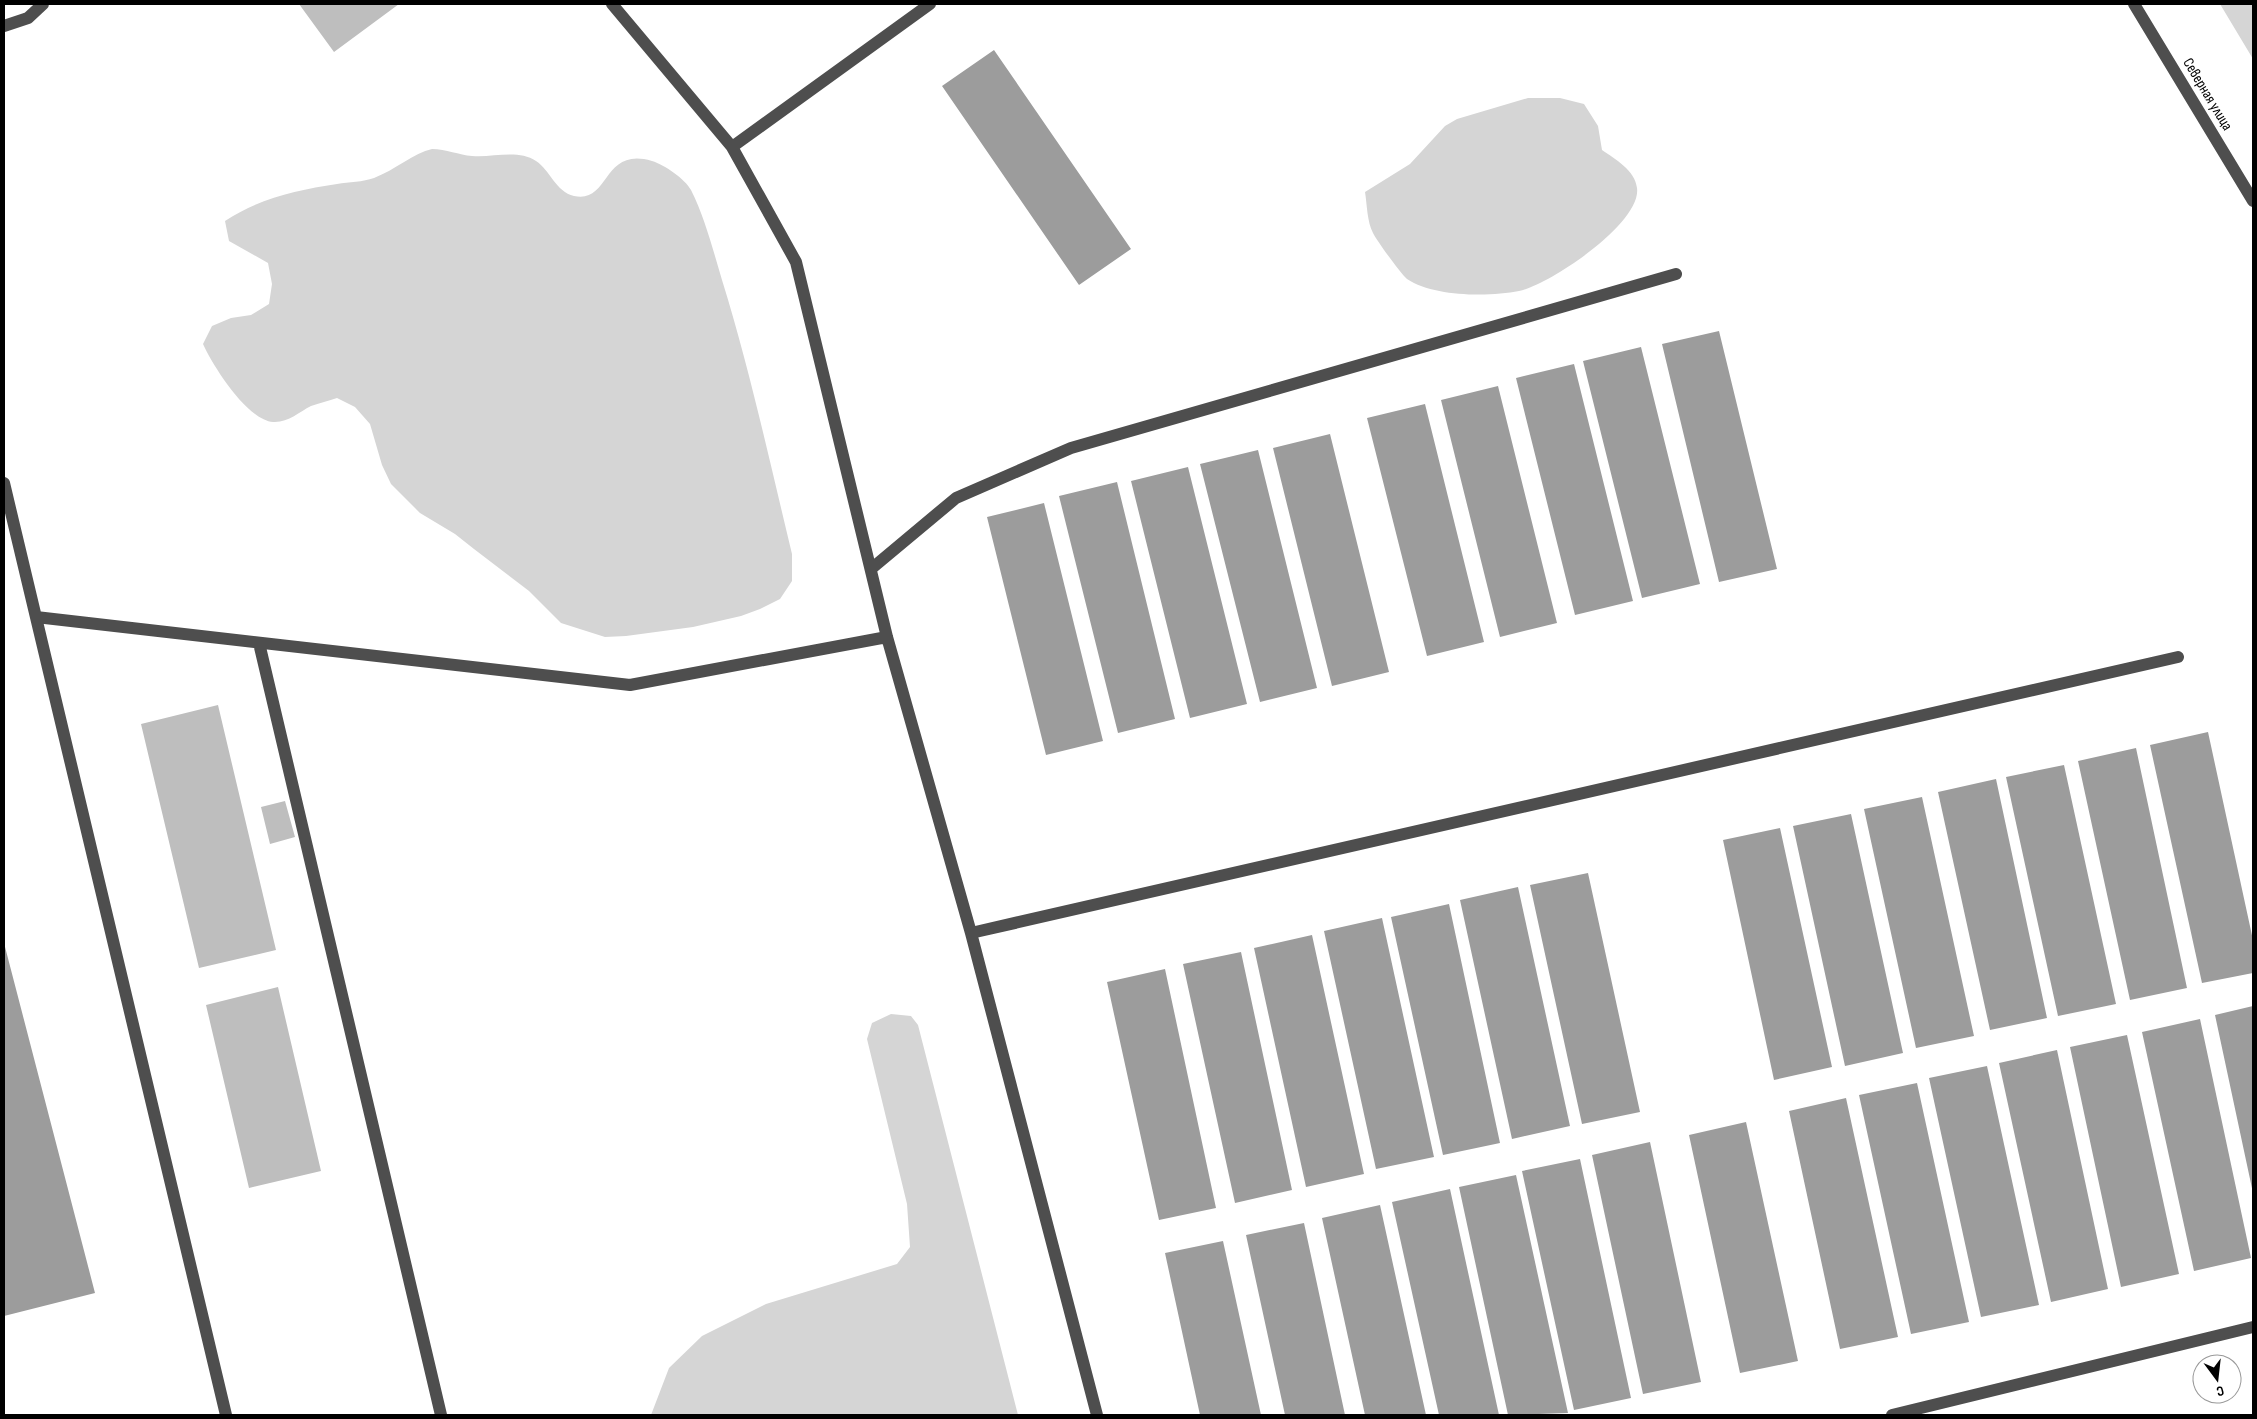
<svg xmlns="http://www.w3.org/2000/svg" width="2257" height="1419" font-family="'Sofia Sans Condensed',sans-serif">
	<rect width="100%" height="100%" fill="#fff"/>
	<path fill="#d5d5d5" d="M2220,4h33v55z
		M1528,98h32l24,6 14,22 4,24c13,9 33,20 35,38 5,35 -88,97 -118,103 -30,6 -85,6 -112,-12 -6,-5 -30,-38 -34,-46 -6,-11 -6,-29 -8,-41l45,-28 35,-38 12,-7z
		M432,149c14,0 27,6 40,7 20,2 46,-7 64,5 14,9 20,31 38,35 36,8 28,-50 78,-35 13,4 33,18 39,29 14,28 22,60 31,90 28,90 48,183 70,274v27l-12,18 -20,10 -19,7 -48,11 -67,9 -21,1 -44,-14 -32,-32 -55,-42 -19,-15 -35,-21 -29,-29 -9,-19 -12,-41 -15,-17 -18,-9c-8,3 -18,5 -26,8 -12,6 -23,17 -38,16 -26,-2 -60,-56 -70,-78l9,-18 19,-8 20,-3 18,-11 3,-20 -4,-21 -39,-22 -4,-20c35,-23 72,-31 112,-37 12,-2 26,-2 37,-6 21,-8 40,-25 58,-29z
		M891,1014l20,2 7,9 100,390h-367l18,-47 33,-32 64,-32 131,-40 13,-17 -3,-43 -40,-165 5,-16z"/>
	<path fill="#9c9c9c" d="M994,50l137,199 -52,36 -137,-199z
		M1719,331l58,238 -58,13 -57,-238z
		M1641,347l59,237 -58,14 -59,-237z
		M1574,364l59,237 -58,14 -59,-237z
		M1498,386l59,237 -57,14 -59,-237z
		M1425,404l59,238 -57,14 -60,-238z
		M1330,434l59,238 -57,14 -59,-238z
		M1258,450l59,238 -57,14 -60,-238z
		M1188,467l59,237 -57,14 -59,-237z
		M1117,482l58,237 -57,14 -59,-237z
		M1044,503l59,238 -57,14 -59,-238z
		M2208,732l45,208v33l-51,10 -52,-238z
		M2136,748l51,240 -57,12 -52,-239z
		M2064,765l52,239 -58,12 -52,-239z
		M1996,779l51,239 -57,12 -52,-238z
		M1922,797l52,239 -58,12 -52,-239z
		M1851,814l52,239 -58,13 -52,-240z
		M1780,828l52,239 -58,13 -51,-240z
		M1588,873l52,239 -58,12 -52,-239z
		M1518,887l52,239 -58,13 -52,-239z
		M1449,904l51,239 -57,12 -52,-238z
		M1382,918l52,239 -58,12 -52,-238z
		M1312,935l52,239 -58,13 -52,-239z
		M4,943l91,350 -91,23z
		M1241,952l51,238 -57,13 -52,-239z
		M1165,969l51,239 -57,12 -52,-238z
		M2253,1006v187l-38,-178z
		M2200,1019l51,239 -57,13 -52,-239z
		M2127,1035l52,239 -58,13 -51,-240z
		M2057,1050l51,239 -57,13 -52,-239z
		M1987,1066l52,239 -58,12 -52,-239z
		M1917,1083l52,239 -58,12 -52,-239z
		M1846,1098l52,239 -58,12 -51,-238z
		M1746,1122l52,239 -58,12 -51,-238z
		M1650,1142l51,240 -58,12 -51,-239z
		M1580,1159l51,239 -57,12 -52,-239z
		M1516,1175l52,238 -60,2 -49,-228z
		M1450,1189l49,226h-60l-47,-213z
		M1380,1205l46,210h-61l-43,-197z
		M1304,1223l41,192h-60l-39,-180z
		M1223,1241l38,174h-61l-35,-162z"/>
	<path fill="#bebebe" d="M299,4h100l-65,48z
		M218,705l58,245 -77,18 -58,-244z
		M285,801l10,36 -25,7 -9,-37z
		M278,987l43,184 -72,17 -43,-183z"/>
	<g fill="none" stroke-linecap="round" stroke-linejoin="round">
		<path stroke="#4e4e4e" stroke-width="12" d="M612,4l120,143 64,115 91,375 84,296 126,482
			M2134,4l119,197
			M4,26l24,-8 15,-14
			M732,147l198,-143
			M4,483l222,932
			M871,569l85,-71 115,-50 605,-174
			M36,617l594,68 257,-48
			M259,643l182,772
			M971,933l1207,-276
			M1892,1415l361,-88"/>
	</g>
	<g text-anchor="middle" stroke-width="4" stroke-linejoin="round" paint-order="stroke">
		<g font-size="15" fill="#000" stroke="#fff">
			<text transform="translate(2208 94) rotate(59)" y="5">Северная улица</text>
		</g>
	</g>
	<rect width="2257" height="1419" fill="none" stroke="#000000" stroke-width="10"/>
	<g transform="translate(2217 1379) rotate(165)"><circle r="24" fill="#ffffff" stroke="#999999"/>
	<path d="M0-4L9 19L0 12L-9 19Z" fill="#000000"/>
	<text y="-8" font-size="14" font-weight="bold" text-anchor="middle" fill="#000000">С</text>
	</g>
</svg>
